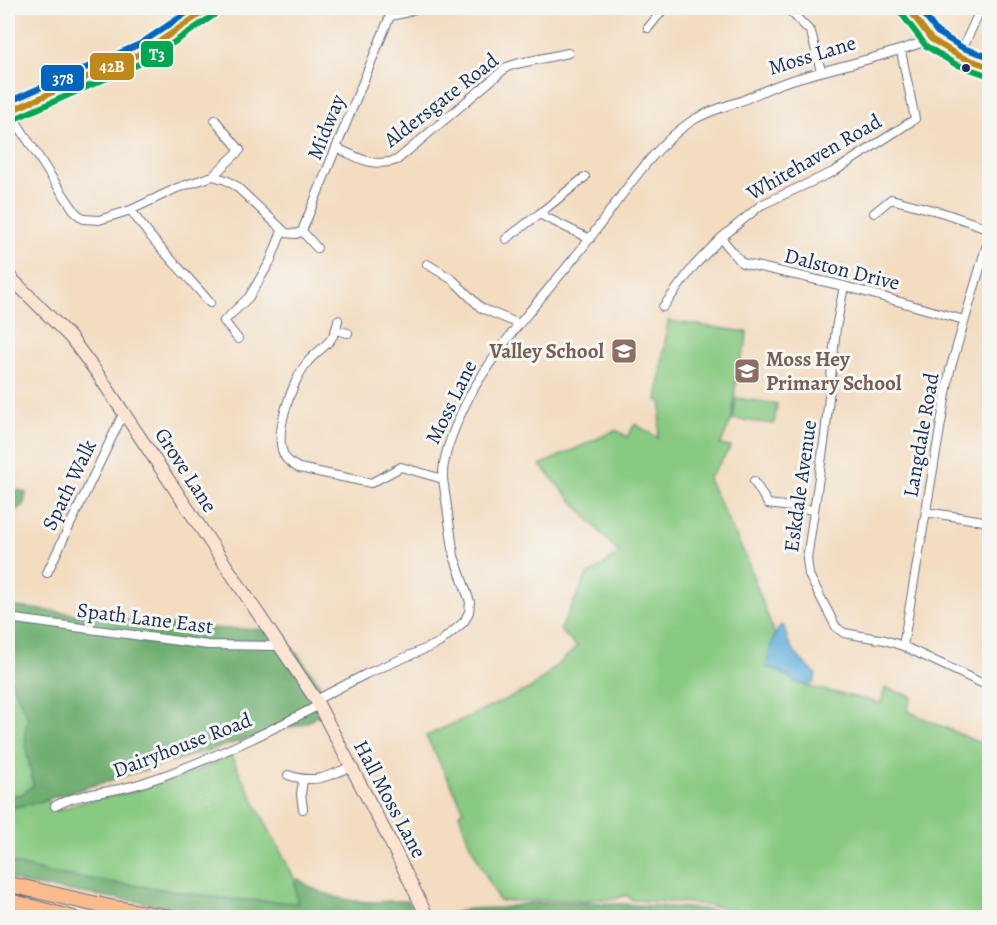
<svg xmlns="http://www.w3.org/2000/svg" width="997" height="925" font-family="Alegreya,serif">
	<rect width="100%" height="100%" fill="#f6f6f2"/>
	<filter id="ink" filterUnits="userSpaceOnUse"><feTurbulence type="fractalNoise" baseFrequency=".0167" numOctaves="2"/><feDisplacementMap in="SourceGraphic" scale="12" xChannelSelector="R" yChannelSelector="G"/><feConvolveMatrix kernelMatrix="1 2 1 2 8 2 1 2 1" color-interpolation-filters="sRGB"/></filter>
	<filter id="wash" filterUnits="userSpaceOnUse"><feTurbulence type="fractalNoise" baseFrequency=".008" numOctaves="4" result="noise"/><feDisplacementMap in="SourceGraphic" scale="24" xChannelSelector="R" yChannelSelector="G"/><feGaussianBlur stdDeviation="1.35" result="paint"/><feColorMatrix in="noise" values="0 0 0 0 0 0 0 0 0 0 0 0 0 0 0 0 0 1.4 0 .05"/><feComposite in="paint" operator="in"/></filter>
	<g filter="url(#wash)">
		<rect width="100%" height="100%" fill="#f3dcbf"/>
		<path fill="#89ca82" stroke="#527c70" stroke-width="1.5" d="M668,321l79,11 -1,12 -9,27 -5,48 -12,26 11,2 -23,32 38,78 41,112 18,17 76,17 4,-15 27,8 -5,15 82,36v170h-197l-102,-14 -58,-3 -6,-5 -11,4 -116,2 -30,-59 -10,-29 5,-3 -38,-74 107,-49 44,-40 -17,-17 27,-55 11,-6 21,-16 -79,-88 76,-35 11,7 8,-13 23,14 4,-35 -5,-3z
			M736,398l41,6 -3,20 -41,-5z
			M8,672l28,53 5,68 -33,3z
			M231,756l78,151 -74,-3 -227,-36v-66l36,-5 15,14c24,-12 51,-13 76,-20 33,-8 65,-22 96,-35z"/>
		<path fill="#6eae70" stroke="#446e67" stroke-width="1.5" d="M18,490l8,3 -2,12 -16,10v-20z
			M8,606l186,22 85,2 39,51 9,28c-13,10 -25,18 -43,19l-256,77 -20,3v-12l13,-1 12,-10 -7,-38 -1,-15 3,-14 -20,-44z
			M8,862l41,11 180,26 68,4 -2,-21 4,-3c16,14 49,23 71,23 13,0 25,-2 38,-1 4,6 6,10 2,17l-173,-1 -208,-32 -21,-7z
			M589,902l113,7 63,8h-121l-3,-5 -15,-1 -10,7 -168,-1 2,-3 19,-5 32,-1 28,-5z"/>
		<path fill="#61afdb" stroke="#3e6f9c" stroke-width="1.5" d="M781,625l3,1c3,22 17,35 32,48l-2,9c-18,9 -29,-15 -47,-15 1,-13 6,-33 14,-43z"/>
	</g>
	<g filter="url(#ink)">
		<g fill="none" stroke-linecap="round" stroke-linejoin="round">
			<defs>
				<path id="street" d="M787,8l24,24 10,39
					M390,16l14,-3 13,-5
					M648,28l13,-16v-4
					M959,56l22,-48
					M8,109l44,69 24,35 8,6 15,1 32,-10 46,-22 36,-12 13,4 10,6 50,47 10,1 6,-3
					M337,148c21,10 37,20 60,12l110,-93 9,-3 52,-11
					M213,176l27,-26 -25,-30
					M585,177l-46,37 51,25
					M131,210c22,34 53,61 79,93
					M874,213l17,-14 53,14 46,16
					M302,231l88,-215
					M302,231l15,17
					M721,238l21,25 102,23 120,34
					M506,239l33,-25
					M427,264l26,16 28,28 38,16
					M844,286l-8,42 -11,108 -18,123 2,16 27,52 8,6 41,7 18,6 87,41
					M663,307l31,-41 27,-28 40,-33 74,-34 80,-52 -14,-68
					M338,320c-4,26 -18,26 -32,44 -14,18 -34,72 -21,93 4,6 9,8 14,11l72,15 30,-16 42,12
					M336,330l12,3
					M238,339l-14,-18 25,-24 21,-35 12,-31
					M754,481l14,23 46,6
					M926,512l64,10
					M47,573l77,-161
					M8,618l200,27 70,1
					M903,646l47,-276 40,-136
					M316,700l50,-26 73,-31 25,-21 5,-10 1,-10 -16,-46 -11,-77c-2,-28 24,-82 40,-105 31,-49 72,-90 107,-136 29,-38 64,-94 105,-119 14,-8 31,-13 46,-18 17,-7 33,-16 51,-21 46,-14 94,-23 139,-41
					M288,775c26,9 39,2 62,-8
					M55,806c24,-14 57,-13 84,-22 62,-20 122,-48 180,-79
					M303,809l-2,-15 2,-14"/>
				<path id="secondary" d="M908,8l23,31 28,17 31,11
					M8,112l136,-60 65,-44
					M8,275l62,62 27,36 219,327 73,139 39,79"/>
				<path id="highway" d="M8,884l104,24 61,10
					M8,901l64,17"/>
			</defs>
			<use href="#street" stroke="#676c80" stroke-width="10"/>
			<use href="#secondary" stroke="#676c80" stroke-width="14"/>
			<use href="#highway" stroke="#676c80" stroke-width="17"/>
			<use href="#street" stroke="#fff" stroke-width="8"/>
			<use href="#secondary" stroke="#fde4d1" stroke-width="12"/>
			<use href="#highway" stroke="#fbbb8c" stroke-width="15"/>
			<defs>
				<path id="bus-1" d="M908,8l23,31 28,17 31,11
					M8,112l136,-60 65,-44"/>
				<path id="bus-2" d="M901,13l25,33 29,18 32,11
					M12,120l136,-60 66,-45"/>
				<path id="bus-3" d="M919,8l18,24 26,16 27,9
					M8,102l132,-58 54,-36"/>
			</defs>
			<use href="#bus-1" stroke="#f6f6f2" stroke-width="10"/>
			<use href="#bus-2" stroke="#f6f6f2" stroke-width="10"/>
			<use href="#bus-3" stroke="#f6f6f2" stroke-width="10"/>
			<use href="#bus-1" stroke="#c08818" stroke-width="6"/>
			<use href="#bus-2" stroke="#00a651" stroke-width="6"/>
			<use href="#bus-3" stroke="#0065bd" stroke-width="6"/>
		</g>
	</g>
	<defs>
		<symbol id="school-square" viewBox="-11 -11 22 22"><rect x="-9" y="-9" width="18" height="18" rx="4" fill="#8d6e63" stroke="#f6f6f2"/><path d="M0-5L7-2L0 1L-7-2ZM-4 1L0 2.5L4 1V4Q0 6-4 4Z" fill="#fff"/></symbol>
	</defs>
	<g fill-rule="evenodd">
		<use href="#school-square" x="609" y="336" width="30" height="30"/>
		<use href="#school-square" x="732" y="356" width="30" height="30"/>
	</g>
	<circle fill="#1b2f5e" stroke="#f6f6f2" stroke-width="2" cx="966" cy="68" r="5"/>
	<g text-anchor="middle" stroke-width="6" stroke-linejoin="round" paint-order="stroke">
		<g font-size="21" fill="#1b2f5e" stroke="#f6f6f2">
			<text transform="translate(812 55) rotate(-17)" y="7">Moss Lane</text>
			<text transform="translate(441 100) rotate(-38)" y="7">Aldersgate Road</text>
			<text transform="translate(326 127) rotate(-68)" y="7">Midway</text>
			<text transform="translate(814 157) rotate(-30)" y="7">Whitehaven Road</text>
			<text transform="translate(842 269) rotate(14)" y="7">Dalston Drive</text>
			<text transform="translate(451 402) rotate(-64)" y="7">Moss Lane</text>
			<text transform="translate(921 435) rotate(-80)" y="7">Langdale Road</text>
			<text transform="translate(186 470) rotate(57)" y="7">Grove Lane</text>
			<text transform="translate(69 485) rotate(-64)" y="7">Spath Walk</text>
			<text transform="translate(800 486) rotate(-82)" y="7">Eskdale Avenue</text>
			<text transform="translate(145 618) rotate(7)" y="7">Spath Lane East</text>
			<text transform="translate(182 745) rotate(-21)" y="7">Dairyhouse Road</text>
			<text transform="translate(390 799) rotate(62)" y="7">Hall Moss Lane</text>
		</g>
		<g font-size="21" font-weight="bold" fill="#785e54" stroke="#f6f6f2" text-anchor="end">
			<text x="604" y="358">Valley School</text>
			<text x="766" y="366" text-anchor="start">Moss Hey<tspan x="766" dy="24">Primary School</tspan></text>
		</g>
	</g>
	<g stroke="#f6f6f2" stroke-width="2">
		<rect x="140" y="40" width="34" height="28" rx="6" fill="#00a651"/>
		<rect x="89" y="52" width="46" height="29" rx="6" fill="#c08818"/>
		<rect x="40" y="64" width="45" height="28" rx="6" fill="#0065bd"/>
	</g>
	<g font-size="16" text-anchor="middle" font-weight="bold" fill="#fff">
		<text x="157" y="60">T3</text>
		<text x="112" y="72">42B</text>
		<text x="63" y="84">378</text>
	</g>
	<rect width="997" height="925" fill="none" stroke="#f6f6f2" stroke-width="30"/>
</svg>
